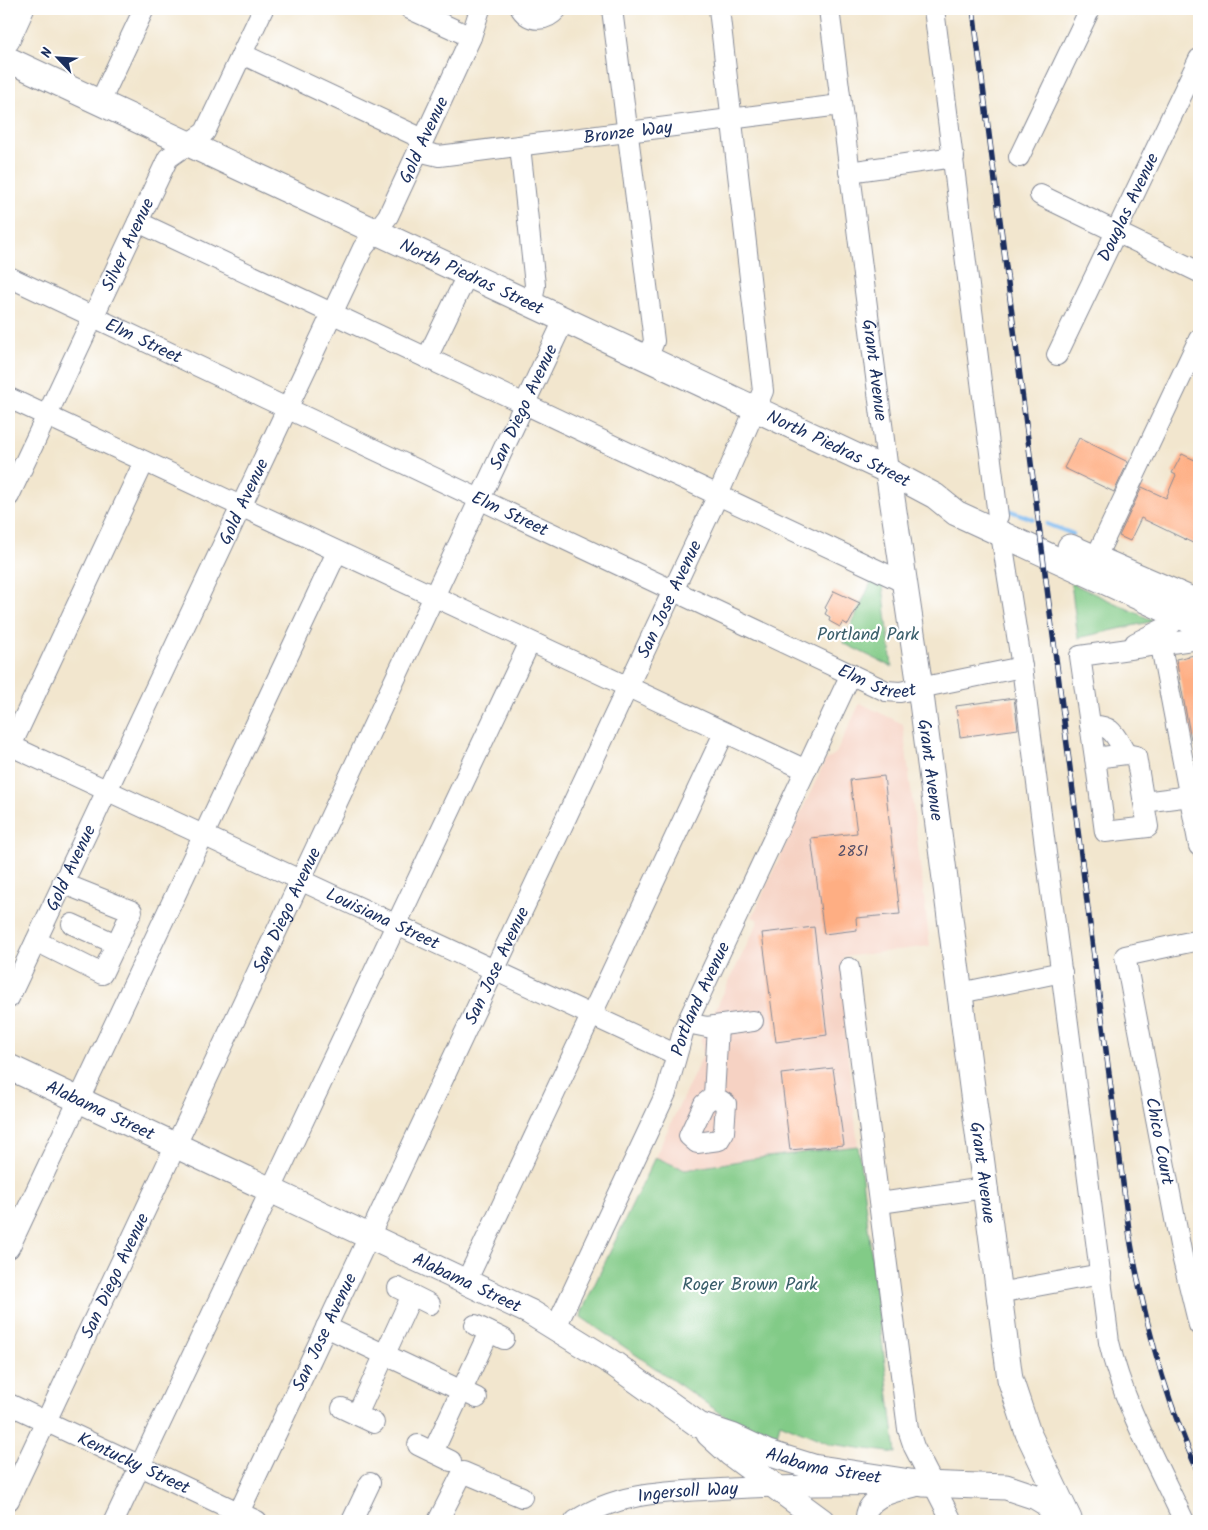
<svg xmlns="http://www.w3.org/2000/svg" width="1208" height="1530" font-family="Kalam,sans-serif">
	<rect width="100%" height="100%" fill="#fff"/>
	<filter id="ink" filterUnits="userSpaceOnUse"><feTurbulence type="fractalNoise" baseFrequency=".02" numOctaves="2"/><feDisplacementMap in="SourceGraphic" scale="10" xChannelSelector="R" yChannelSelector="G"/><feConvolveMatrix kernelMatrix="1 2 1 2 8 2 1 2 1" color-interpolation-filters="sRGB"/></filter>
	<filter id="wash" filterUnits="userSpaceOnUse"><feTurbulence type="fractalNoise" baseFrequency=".0096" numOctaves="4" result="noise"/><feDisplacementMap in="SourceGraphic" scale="20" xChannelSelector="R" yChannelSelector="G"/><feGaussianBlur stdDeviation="1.12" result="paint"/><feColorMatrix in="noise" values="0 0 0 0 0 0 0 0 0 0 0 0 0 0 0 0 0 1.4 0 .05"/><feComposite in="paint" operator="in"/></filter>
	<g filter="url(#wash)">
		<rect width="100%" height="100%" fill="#f2e6ce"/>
		<path fill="#f6d2c3" d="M860,703l43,21 27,222 -87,11 5,49 -3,25 13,115 -107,13 -66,11 -30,-13 48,-102 -2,-16 58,-119 -7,-3 73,-156 11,-8z"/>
		<path fill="#82cb87" stroke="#4e7d72" d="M875,574l7,3 10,90 -49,-24z
			M1071,583l83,38 -76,17z
			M858,1146l38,307 -65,-9 -51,-21 -5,20 -33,-15 -161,-111 1,-6 73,-154 30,13 66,-11z"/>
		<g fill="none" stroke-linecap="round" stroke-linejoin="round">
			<path stroke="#7ebaf0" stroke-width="4.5" d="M1008,510l25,9
				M1047,524l26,10"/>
		</g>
		<g id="blocks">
			<path fill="#feae83" d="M1079,438l49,24 -14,30 -50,-24z
				M1182,454l17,8v84l-58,-28 -11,23 -11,-5 23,-49 24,11 10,-23 -4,-2z
				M834,591l26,12 -12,22 -5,-3 -3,5 -11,-6 1,-4 -5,-3 2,-4 -2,-2z
				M1199,654v83l-8,2 -15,-80z
				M1014,698l4,31 -58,8 -4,-31z
				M884,776l16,138 -44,4 1,12 -33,4 -13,-96 46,-5 -7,-53z
				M814,927l13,108 -51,7 -14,-109z
				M833,1068l11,77 -54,5 -9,-76z"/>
		</g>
	</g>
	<g filter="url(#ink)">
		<use href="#blocks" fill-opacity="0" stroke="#868a96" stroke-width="1"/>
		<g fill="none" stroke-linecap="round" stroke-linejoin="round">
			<defs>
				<g id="minor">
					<path d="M410,9l61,28"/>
					<path d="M521,9c10,14 26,12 36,0"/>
					<path d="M612,9l42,332 -7,18"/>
					<path id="s1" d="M829,9l59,462"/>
					<path d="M934,9l64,507"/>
					<path d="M9,42l15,-33"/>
					<path d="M242,54l181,85"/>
					<path d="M100,102l44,-93"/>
					<path d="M520,146l15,139 -3,18"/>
					<path id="s2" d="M418,151l21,5 401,-51"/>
					<path d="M1019,157l71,-148"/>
					<path d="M849,172l105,-15"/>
					<path d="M1040,195l159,77"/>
					<path d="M138,222l767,361"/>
					<path id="s3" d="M9,277l877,414 14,1 122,-25"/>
					<path id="s4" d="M1057,355l142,-296"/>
					<path d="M427,358l41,-85"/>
					<path d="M9,398l797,372"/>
					<path id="s5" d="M9,496l159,-338 37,-26 58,-123"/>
					<path d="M1001,534l21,133 87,675c14,62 48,121 75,179"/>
					<path d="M1096,557l103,-218"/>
					<path d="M1135,643l34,-17 11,-10"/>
					<path d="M1161,646l38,200"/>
					<path d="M1090,726c23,-2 25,10 36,28l-31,4 -15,-102 119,-17"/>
					<path id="s6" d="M9,745l666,309"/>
					<path d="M9,750l135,-288"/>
					<path d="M1095,758l10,74 43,-5 -12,-71 -10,-2"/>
					<path d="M1144,802l46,-6"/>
					<path d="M72,924l44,20"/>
					<path id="s7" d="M1199,940l-74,16 57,300 17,69"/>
					<path d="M36,941l66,33 30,-63 -70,-28"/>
					<path d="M849,968l59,461 6,18 38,74"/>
					<path d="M960,993l102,-21"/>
					<path id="s8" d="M9,998l354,-750 25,-32 83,-179 9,-28"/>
					<path d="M687,1023l20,4 46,-6"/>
					<path d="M714,1096l12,8 -2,28 -5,8 -22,3 -8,-7 15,-32 10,-8 4,-70"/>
					<path d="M880,1203l105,-15"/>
					<path d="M9,1248l328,-696"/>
					<path d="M466,1282l258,-549"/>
					<path d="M398,1288l32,16"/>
					<path d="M998,1293l103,-19"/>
					<path d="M475,1325l29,14"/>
					<path d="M326,1327l151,71"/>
					<path id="s9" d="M556,1327l110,-234 18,-64 167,-355"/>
					<path id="s10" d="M9,1404l248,117"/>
					<path d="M342,1408l32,15"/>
					<path d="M357,1415l55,-120"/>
					<path d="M418,1445l33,16"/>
					<path d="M433,1452l56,-120"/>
					<path id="s11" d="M9,1500l555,-1180"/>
					<path d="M114,1521l416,-879"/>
					<path id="s12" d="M235,1521l483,-1026 45,-104 -44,-382"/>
					<path d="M352,1521l18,-38"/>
					<path d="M438,1521l25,-49 59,25"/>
					<path id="s13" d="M575,1521c44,-30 95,-29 146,-32 51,-3 102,-4 153,-4"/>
					<path d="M866,1521c-2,-27 35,-30 55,-36"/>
				</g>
				<g id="major">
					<path id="s14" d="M9,60l879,411 47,25 21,17 243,112"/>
					<path id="s15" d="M888,471l32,216 90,692 18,54 41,86"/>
					<path d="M1070,547l129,56"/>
					<path id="s16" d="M9,1067l521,245 84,52 85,61 33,11 36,17 45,14 110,17 83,3 30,10 10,6 14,18"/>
					<path d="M709,1434l22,20 91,67"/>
				</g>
			</defs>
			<use href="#minor" stroke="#868a96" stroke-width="22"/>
			<use href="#major" stroke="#868a96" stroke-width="27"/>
			<use href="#minor" stroke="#fff" stroke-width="20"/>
			<use href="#major" stroke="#fff" stroke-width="25"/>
			<defs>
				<path id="rail" d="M973,9l157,1229c14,81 35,161 69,236"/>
			</defs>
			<use href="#rail" stroke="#1b2f5e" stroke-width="5.5"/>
			<use href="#rail" stroke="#fff" stroke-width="4" stroke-dasharray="11" stroke-linecap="butt"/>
		</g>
	</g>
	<g text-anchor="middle" stroke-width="4.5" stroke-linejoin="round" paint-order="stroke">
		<g font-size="15" fill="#544f67">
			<text x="853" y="856">2851</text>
		</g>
		<g font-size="18" fill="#1b2f5e" stroke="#fff">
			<text dy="6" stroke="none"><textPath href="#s2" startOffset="212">Bronze Way</textPath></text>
			<text dy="6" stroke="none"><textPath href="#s8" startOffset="954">Gold Avenue</textPath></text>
			<text dy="6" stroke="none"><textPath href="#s4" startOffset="164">Douglas Avenue</textPath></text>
			<text dy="6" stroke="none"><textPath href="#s5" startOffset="278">Silver Avenue</textPath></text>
			<text dy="6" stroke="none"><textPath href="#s14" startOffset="511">North Piedras Street</textPath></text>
			<text dy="6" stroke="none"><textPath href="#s3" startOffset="149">Elm Street</textPath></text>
			<text dy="6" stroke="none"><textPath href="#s1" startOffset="364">Grant Avenue</textPath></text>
			<text dy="6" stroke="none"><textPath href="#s11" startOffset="1208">San Diego Avenue</textPath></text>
			<text dy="6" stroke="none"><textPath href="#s14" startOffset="916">North Piedras Street</textPath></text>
			<text dy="6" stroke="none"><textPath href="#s8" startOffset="549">Gold Avenue</textPath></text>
			<text dy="6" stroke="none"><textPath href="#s3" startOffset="554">Elm Street</textPath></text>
			<text dy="6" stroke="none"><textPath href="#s12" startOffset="1019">San Jose Avenue</textPath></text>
			<text dy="6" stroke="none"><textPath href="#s3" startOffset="959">Elm Street</textPath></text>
			<text dy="6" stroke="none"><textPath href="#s15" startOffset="302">Grant Avenue</textPath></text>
			<text dy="6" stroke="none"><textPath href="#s8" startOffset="144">Gold Avenue</textPath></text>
			<text dy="6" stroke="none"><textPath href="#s11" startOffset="652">San Diego Avenue</textPath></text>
			<text dy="6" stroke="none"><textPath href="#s6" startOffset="412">Louisiana Street</textPath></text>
			<text dy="6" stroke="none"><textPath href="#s12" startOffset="614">San Jose Avenue</textPath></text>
			<text dy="6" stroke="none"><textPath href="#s9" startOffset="359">Portland Avenue</textPath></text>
			<text dy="6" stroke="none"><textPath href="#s16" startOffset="101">Alabama Street</textPath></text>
			<text dy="6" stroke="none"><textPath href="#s7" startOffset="264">Chico Court</textPath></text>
			<text dy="6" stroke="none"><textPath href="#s15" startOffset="708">Grant Avenue</textPath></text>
			<text dy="6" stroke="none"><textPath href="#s11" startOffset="248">San Diego Avenue</textPath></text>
			<text dy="6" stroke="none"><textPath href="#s16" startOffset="506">Alabama Street</textPath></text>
			<text dy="6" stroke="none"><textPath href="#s12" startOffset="209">San Jose Avenue</textPath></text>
			<text dy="6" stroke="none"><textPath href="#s10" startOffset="138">Kentucky Street</textPath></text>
			<text dy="6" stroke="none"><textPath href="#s16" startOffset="911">Alabama Street</textPath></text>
			<text dy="6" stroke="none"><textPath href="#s13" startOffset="118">Ingersoll Way</textPath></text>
		</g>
		<g font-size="18" fill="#3a5e6a" stroke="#fff">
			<text x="868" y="640">Portland Park</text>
			<text x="750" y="1290">Roger Brown Park</text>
		</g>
	</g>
	<rect width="1208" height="1530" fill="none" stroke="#fff" stroke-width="30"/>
	<g transform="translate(58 58) rotate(295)" stroke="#ffffff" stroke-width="4" paint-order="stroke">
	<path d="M0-4L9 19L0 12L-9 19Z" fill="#1b2f5e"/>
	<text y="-8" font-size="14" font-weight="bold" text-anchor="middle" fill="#1b2f5e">N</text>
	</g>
</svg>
